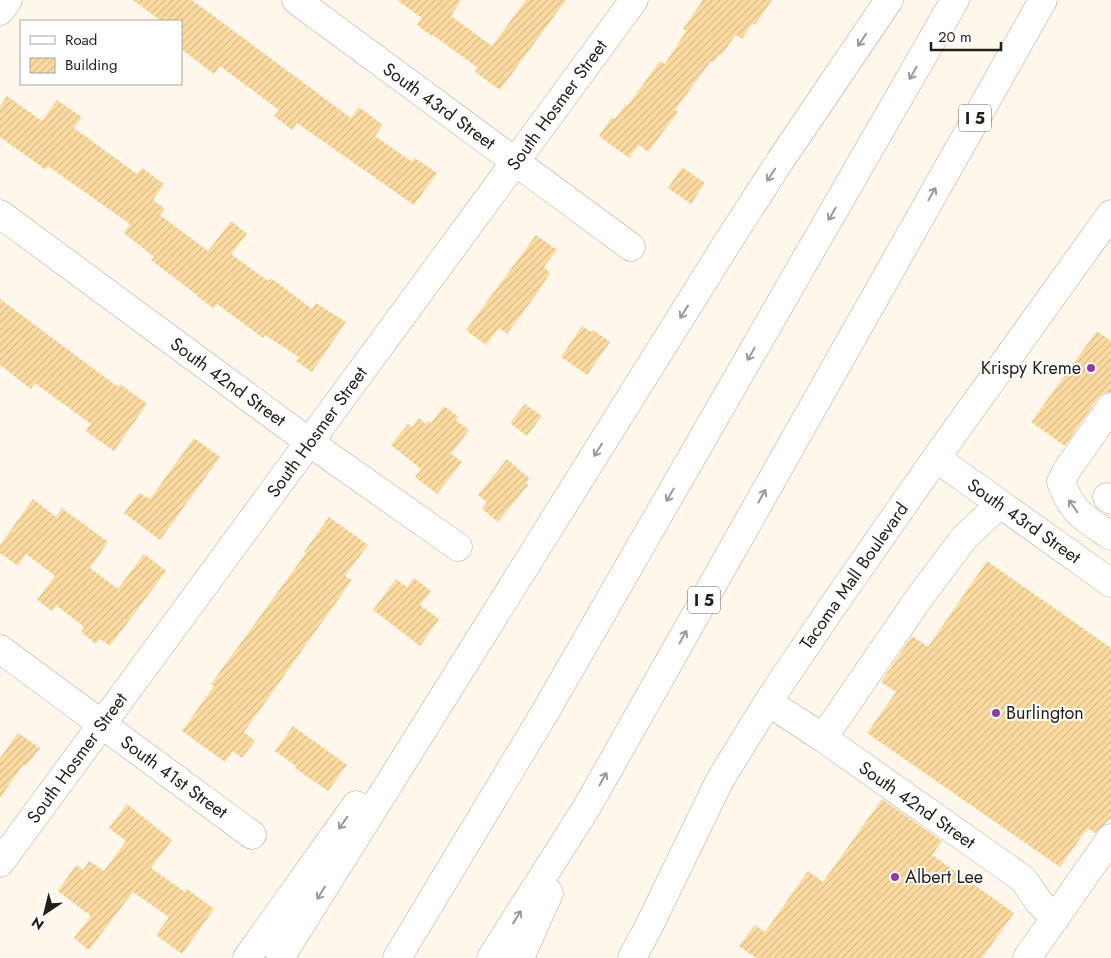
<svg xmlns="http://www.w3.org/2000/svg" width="1111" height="958" font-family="Jost,sans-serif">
	<defs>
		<pattern id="building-hatch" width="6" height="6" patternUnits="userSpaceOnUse" patternTransform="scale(1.25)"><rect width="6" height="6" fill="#fcdba1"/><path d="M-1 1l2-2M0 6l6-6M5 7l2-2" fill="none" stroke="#d8bc8a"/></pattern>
	</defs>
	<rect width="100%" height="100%" fill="#fff7eb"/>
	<path fill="url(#building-hatch)" d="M133,0h59l159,118 8,-11 24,18 -8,11 37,26 3,-4 22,15 -23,32 -117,-82 -5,7 -18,-14 5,-6 -59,-44 -6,8 -33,-25v-28h-20z
		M397,0h64l-10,16 41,30 34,-46h40l-66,90 -25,-18 3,-4 -45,-33 -1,1 -15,-11 5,-7z
		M703,0h69l-17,25 -3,-1 -10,15 -6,-4 -15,20 -2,-1 -6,8 -2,-1 -36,49 3,2 -30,40 -9,-7 -10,13 -30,-22 13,-19 3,2 11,-15 2,1 32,-44 5,3 21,-33 -3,-2z
		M7,96l35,25 15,-21 25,17 -8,11 63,46 5,-6 22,16 -11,16 12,9 -5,6 48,36 23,-30 16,13 -16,20 37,27 3,-3 41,31 4,-6 30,19 -34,50 -16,-11 3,-4 -34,-22 -2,3 -46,-34 -4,4 -16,-12v-1l-46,-35 3,-3 -30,-24 6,-9 -82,-58 -2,4 -46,-33v-30z
		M682,167l23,16 -14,21 -23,-16z
		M536,235l21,15 -13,17 6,6 -14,22 -29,39 -8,-6 -13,17 -20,-15z
		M0,299l118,88 2,-3 27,20 -33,47 -28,-20 5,-7 -56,-41 -4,6 -31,-24z
		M582,326l9,6 2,-2 17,12 -23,33 -26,-18z
		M1097,331l14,10v51l-7,1 -6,5 -33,48 -34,-24z
		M525,404l17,12 -15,20 -17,-13z
		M444,406l15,11 -3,3 13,10 -18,24 11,8 -25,32 -22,-17 6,-8 -30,-24 17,-21 4,3 7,-9 7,6 2,-3 3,2z
		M194,438l26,19 -60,83 -36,-27 15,-20 11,6z
		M507,459l23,20 -4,4 2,2 -30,37 -16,-13 5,-7 -9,-7z
		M33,499l23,18 6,-9 46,34 -18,26 28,21 26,-35 22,17 -56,75 -10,-7 -4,5 -15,-12 3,-5 -28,-22 -4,6 -15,-11 18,-24 -29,-22 -8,12 -18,-13v-8z
		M329,517l39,28 -23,31 7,4 -108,152 11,9 -13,17 -9,-7 -8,11 -43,-31 32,-45 -3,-2 95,-131 -2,-1z
		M987,561l124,87v170l-16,15 -7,-5 -28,39 -193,-134 29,-41 -15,-10 31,-46 16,11z
		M414,578l17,13 -11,14 19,14 -19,27 -47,-36 23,-31 11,8z
		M293,726l54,39 -19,26 -33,-23 1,-2 -21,-15z
		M18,733l22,15 -14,18 -3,-1 -23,33v-40z
		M882,799l60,42 -10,14 82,58 -32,45h-226l-17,-12 16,-21 10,7 43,-61 15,11z
		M127,804l45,36 -21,28 34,24 2,-3 27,20 -32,45 -26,-19 13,-18 -36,-25 -44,58 -15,-12 17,-22 -33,-25 18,-26 7,5 6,-9 15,10 22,-30 -17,-13z"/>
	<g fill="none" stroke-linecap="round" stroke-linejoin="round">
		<defs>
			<path id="minor" d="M296,0l335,247
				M0,11l8,-11
				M0,214l309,228 149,105
				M1111,407l-44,63 -6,12c12,32 23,36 50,54
				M936,458l175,125
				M1107,497l4,3
				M0,649l252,186
				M768,702l55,36 200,141 16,23 16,17
				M823,738l96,-140 45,-60 36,-34
				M0,863l634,-863
				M632,958l17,-32 71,-146 48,-78 62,-92 106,-152 175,-244
				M1027,958l84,-120"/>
			<path id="highway" d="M247,958l109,-153
				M280,958l451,-721 49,-76 109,-161
				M397,958l147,-244 411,-714
				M491,958l96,-151 456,-807
				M520,958l29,-65"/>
		</defs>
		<use href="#minor" stroke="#b3a894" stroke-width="29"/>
		<use href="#highway" stroke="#b3a894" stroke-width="29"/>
		<use href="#minor" stroke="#fff" stroke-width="28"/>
		<use href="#highway" stroke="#fff" stroke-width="28"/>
	</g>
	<defs><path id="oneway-shaft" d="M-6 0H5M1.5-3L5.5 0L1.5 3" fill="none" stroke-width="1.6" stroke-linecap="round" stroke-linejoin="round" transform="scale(1.25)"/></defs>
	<g stroke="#9c9a97">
		<use href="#oneway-shaft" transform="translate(862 40) rotate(124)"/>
		<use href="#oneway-shaft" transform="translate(913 73) rotate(120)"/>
		<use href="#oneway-shaft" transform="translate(771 175) rotate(123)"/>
		<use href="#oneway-shaft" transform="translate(932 194) rotate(-60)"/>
		<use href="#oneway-shaft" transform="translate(832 214) rotate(120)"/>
		<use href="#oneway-shaft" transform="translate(684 312) rotate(122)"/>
		<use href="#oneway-shaft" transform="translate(751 354) rotate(120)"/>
		<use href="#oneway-shaft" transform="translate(598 450) rotate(122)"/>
		<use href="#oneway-shaft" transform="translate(670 495) rotate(120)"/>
		<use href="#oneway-shaft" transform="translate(762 496) rotate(-61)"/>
		<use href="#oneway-shaft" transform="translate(1073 506) rotate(-125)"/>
		<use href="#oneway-shaft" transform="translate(683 637) rotate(-61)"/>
		<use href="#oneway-shaft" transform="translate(603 779) rotate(-61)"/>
		<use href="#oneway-shaft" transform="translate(343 823) rotate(125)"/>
		<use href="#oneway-shaft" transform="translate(321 893) rotate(122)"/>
		<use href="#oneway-shaft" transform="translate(517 917) rotate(-58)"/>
	</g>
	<g fill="#903ba8" stroke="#fff" stroke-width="2">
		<circle cx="1091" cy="368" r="5"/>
		<circle cx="996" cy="713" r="5"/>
		<circle cx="895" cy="877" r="5"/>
	</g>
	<g text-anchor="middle" stroke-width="4" stroke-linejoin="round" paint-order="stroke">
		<g fill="#fff" stroke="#65625d" stroke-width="1">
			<rect x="959" y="104.5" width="32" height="27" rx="4"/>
			<rect x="688" y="586.5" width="32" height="27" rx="4"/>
		</g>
		<g font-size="16" font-weight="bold" fill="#231e17">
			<text x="975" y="124">I 5</text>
			<text x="704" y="606">I 5</text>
		</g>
		<g font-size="18" fill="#231e17" stroke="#fff">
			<text transform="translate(557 105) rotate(-54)" y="6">South Hosmer Street</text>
			<text transform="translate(439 106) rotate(36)" y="6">South 43rd Street</text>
			<text transform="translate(228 382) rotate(36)" y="6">South 42nd Street</text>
			<text transform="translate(317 432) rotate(-54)" y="6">South Hosmer Street</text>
			<text transform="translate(1024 521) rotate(35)" y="6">South 43rd Street</text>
			<text transform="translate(854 576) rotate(-55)" y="6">Tacoma Mall Boulevard</text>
			<text transform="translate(77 758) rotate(-54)" y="6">South Hosmer Street</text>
			<text transform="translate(174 777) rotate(36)" y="6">South 41st Street</text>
			<text transform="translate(917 805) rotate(35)" y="6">South 42nd Street</text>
		</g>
		<g font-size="18" fill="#231e17" stroke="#fff" text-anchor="start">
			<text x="1081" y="374" text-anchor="end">Krispy Kreme</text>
			<text x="1006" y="719">Burlington</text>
			<text x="905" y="883">Albert Lee</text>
		</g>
	</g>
	<rect x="20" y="20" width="162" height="65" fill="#ffffff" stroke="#a7a5a2"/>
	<rect x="30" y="36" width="25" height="8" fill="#ffffff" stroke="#a7a5a2"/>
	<text x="65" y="45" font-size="15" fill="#231e17">Road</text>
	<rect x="30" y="58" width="25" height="15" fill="url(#building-hatch)" stroke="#a7a5a2"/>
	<text x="65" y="70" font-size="15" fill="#231e17">Building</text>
	<g transform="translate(45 913) rotate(215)" stroke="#ffffff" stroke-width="4" paint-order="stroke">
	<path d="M0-4L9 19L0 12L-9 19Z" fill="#231e17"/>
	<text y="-8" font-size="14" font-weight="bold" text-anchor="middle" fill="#231e17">N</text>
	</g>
	<path d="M931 42v8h70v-8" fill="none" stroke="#231e17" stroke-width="2.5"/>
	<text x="938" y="42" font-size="15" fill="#231e17" stroke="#ffffff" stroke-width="4" paint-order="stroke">20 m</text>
</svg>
